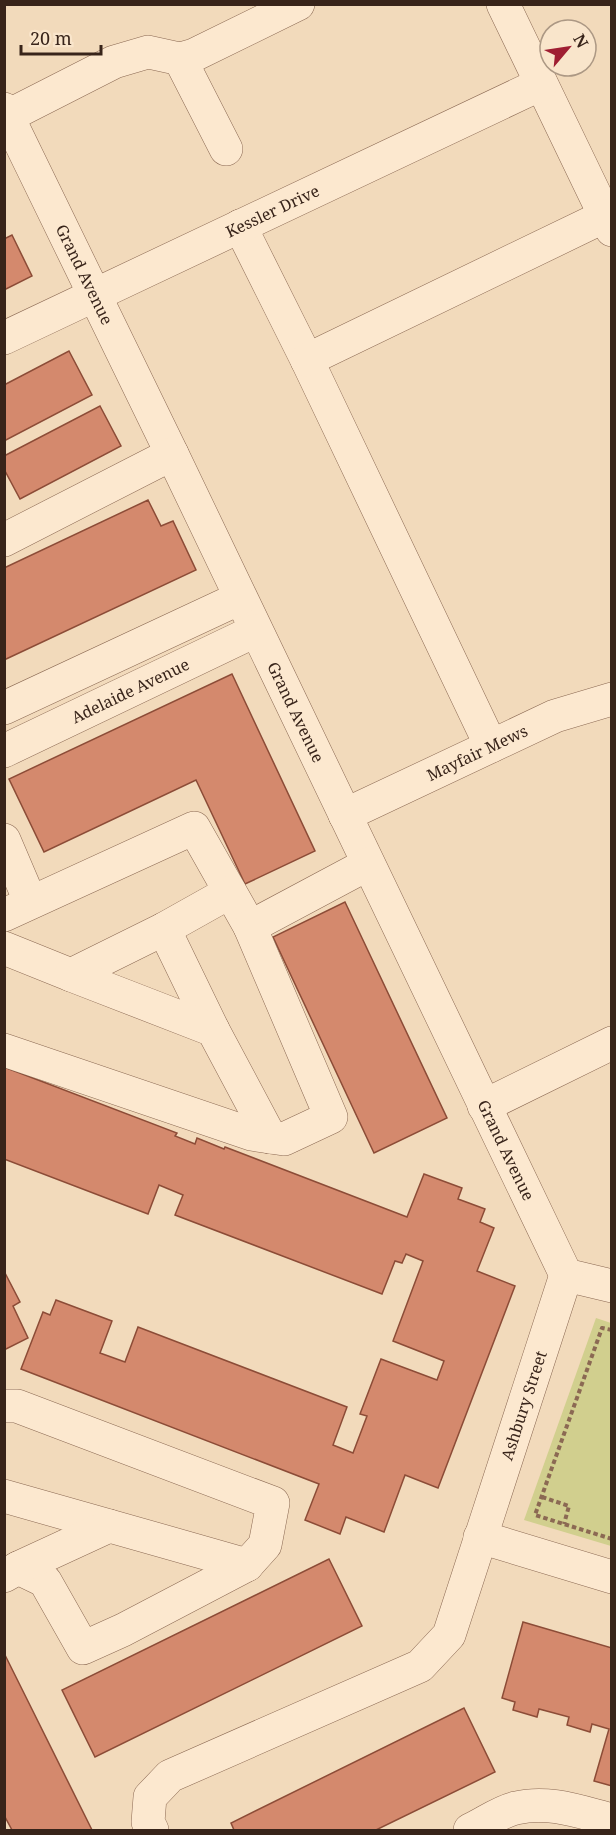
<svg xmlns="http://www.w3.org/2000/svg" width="616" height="1835" font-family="'Noto Serif',serif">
	<rect width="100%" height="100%" fill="#f2dabb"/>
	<polygon fill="#d1cf8e" points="596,1318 611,1323 611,1546 524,1520"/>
	<g fill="#d4896d" stroke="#8c4c37" stroke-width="1.5">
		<polygon points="12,235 32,276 4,290 4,239"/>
		<polygon points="69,351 92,395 4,441 4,385"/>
		<polygon points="100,406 121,446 20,499 4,469 4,456"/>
		<polygon points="148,500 161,526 173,521 196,570 4,660 4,568"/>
		<polygon points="232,674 315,851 245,884 196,780 44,852 9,779"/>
		<polygon points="345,902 447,1118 374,1153 273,937"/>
		<polygon points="4,1067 177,1133 175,1136 195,1144 197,1138 224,1149 225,1147 407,1217 424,1174 462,1188 458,1199 485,1209 480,1222 494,1228 477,1271 515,1286 438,1488 405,1475 384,1532 346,1517 340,1534 305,1520 319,1484 21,1369 43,1312 50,1315 56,1300 112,1321 100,1353 125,1362 138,1327 347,1407 333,1445 353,1453 367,1416 360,1414 381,1359 437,1380 444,1361 393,1341 423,1261 406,1254 402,1263 395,1261 382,1294 175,1215 183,1195 159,1185 148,1214 4,1159"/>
		<polygon points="4,1271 20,1302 13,1306 28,1338 4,1350"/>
		<polygon points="329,1559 362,1626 95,1757 62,1690"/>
		<polygon points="523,1622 612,1648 612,1786 594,1781 609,1729 592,1724 590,1732 567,1725 569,1717 539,1709 537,1717 513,1710 515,1702 502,1698"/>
		<polygon points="4,1653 92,1830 12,1830 4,1815"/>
		<polygon points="464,1708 495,1772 376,1830 234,1830 231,1823"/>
	</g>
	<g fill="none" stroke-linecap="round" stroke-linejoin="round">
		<g stroke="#8b6953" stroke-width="34">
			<g id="minor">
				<polyline points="503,4 612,230"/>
				<polyline points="180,59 226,149"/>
				<path id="s1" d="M4,109L172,454L566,1275L612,1286"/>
				<polyline points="8,116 114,62 148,52 180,59 194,55 298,4"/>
				<polyline points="240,226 307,360 491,746"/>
				<path id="s2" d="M4,338L541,84"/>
				<polyline points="307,360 605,216"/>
				<polyline points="4,540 172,454"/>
				<polyline points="4,708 240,598"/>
				<path id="s3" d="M4,751L255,631"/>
				<path id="s4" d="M345,815L555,716L612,699"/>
				<polyline points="4,840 30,901"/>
				<polyline points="4,915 194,828 250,927"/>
				<polyline points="164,929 213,1030"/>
				<polyline points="4,948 71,975 164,929 230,892"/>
				<polyline points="71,975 213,1030 270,1137"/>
				<polyline points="4,1050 251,1134 284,1139 331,1117 250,927 368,864"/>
				<polyline points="484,1106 612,1043"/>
				<polyline points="4,1406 17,1406 273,1503 265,1545 247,1565 123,1630 83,1648 45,1581 18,1568 4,1576"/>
				<polyline points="4,1496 247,1565"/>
				<polyline points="480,1537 612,1577"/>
				<polyline points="18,1568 109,1526"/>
				<path id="s5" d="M152,1830L148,1822L150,1797L170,1776L420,1666L449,1635L566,1275"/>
				<path d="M470,1830C485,1823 501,1811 516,1808C549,1800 580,1812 612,1820"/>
			</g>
		</g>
		<g stroke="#8b6953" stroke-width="4" stroke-dasharray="4.5 3" stroke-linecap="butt">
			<polyline points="612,1330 602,1328 535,1515 612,1539"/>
			<polyline points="542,1497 569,1506 564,1524"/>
		</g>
		<use href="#minor" stroke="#fce8cf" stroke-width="33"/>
	</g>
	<g text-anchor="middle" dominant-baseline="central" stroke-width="5" stroke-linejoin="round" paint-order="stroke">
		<g font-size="16" fill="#38241a" stroke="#f9e5cb">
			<text stroke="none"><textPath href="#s2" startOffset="297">Kessler Drive</textPath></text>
			<text stroke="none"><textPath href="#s1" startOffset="184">Grand Avenue</textPath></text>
			<text stroke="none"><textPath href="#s3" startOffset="140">Adelaide Avenue</textPath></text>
			<text stroke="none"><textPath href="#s1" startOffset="670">Grand Avenue</textPath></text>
			<text stroke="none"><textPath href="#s4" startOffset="146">Mayfair Mews</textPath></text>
			<text stroke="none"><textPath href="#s1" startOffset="1156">Grand Avenue</textPath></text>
			<text stroke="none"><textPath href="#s5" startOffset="620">Ashbury Street</textPath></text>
		</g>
	</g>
	<rect width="616" height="1835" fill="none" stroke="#38241a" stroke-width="12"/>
	<g transform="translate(568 48) rotate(61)"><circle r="28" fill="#f9e5cb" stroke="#ac9884" stroke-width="1.5"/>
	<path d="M0-4.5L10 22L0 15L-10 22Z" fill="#9f1e32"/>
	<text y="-9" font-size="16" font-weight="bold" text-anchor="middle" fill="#38241a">N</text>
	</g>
	<path d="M21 45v9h80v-9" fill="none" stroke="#38241a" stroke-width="3"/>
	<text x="30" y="45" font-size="18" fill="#38241a" stroke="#f9e5cb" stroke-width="4.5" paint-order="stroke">20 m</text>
</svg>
